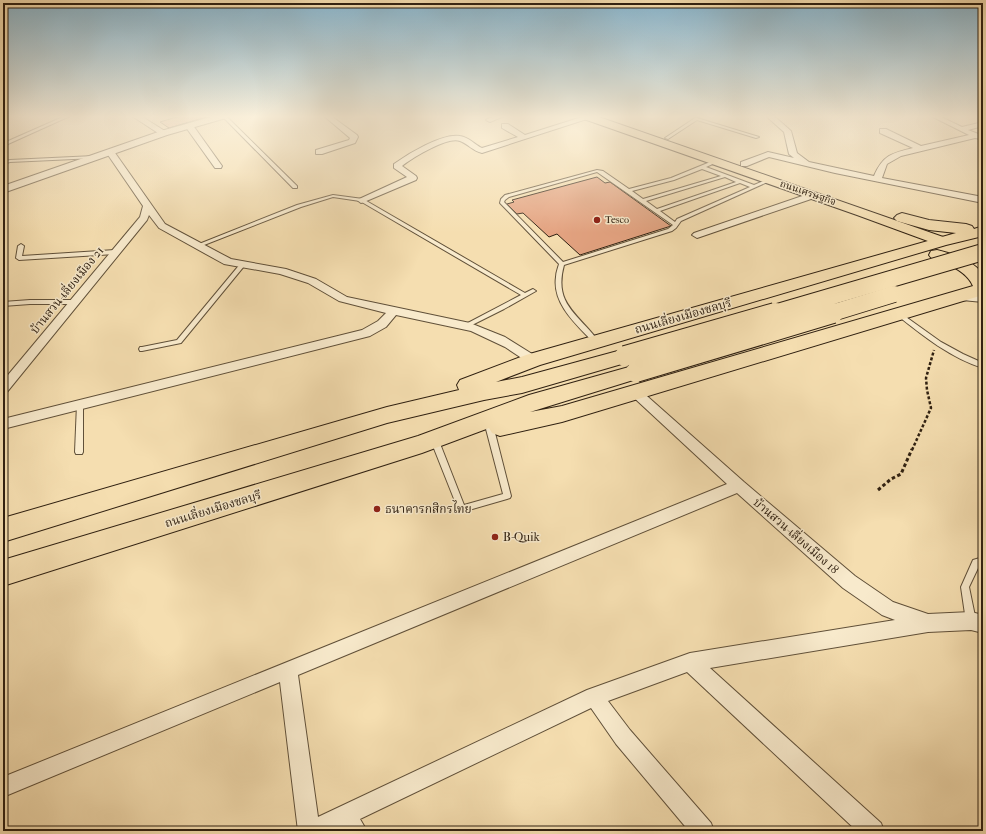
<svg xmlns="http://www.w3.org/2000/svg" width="986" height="834" font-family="'IM FELL French Canon','Noto Serif Thai',serif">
	<rect width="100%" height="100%" fill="#f5deb0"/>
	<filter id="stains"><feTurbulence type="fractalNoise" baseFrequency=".005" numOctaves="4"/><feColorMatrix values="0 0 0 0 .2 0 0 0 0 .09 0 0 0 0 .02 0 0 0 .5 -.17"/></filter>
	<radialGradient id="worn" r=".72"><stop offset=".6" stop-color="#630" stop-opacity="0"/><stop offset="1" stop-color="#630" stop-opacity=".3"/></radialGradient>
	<g fill="#e4a381" stroke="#2f2011">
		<polygon points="180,116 210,116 169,128 160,122"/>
		<polygon points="597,177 605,183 610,182 671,226 580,255 557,234 549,237 523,213 517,214 507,204 514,202 512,200"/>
	</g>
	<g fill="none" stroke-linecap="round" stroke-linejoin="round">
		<g stroke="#605039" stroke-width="2">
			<g id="service">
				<polygon points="65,116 70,116 8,144 5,148 5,152 3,153 3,145 6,142"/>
				<polygon points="222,116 226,116 297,186 297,188 293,188"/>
				<polygon points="695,118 697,118 759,137 756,138 697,120 668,139 665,138"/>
				<polygon points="94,156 96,157 95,158 10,162 3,164 3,162 10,160"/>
				<path d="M715,160H717V162L706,167L754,185L768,179L772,180L681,221L676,228L672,231L564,265C553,305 579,314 599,342L598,343H594C577,325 552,304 556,277C556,272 558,268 559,264L500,203L501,199L505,195L597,170L603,171L629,189L671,178ZM702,169L721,176L643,199L632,191L674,180ZM597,172L673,225L668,229L563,262L504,202L505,200L509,197ZM725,177L736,182L657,209L646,201ZM740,183L750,187L677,219L675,222L660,211Z"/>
				<polygon points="333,195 363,199 525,293 533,289 536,291 504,309 468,327 464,327 463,326 464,325 521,295 360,201 333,197 301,207 199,247 195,247 194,246 297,205"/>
				<polygon points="21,244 24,246 22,256 115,250 118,252 115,254 19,260 16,258 18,246"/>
				<polygon points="243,262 245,263 245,265 181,343 142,351 140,351 139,349 140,347 142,347 177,340 241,263"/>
				<polygon points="30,300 74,300 77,302 74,304 30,304 3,306 3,302"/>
				<path d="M899,312L941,342L963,354L983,363V368C951,358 923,336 897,315L896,314Z"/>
				<polygon points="80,401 83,404 83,452 82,454 76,454 75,452 77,404"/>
				<polygon points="490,426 493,427 494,429 511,496 510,498 507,499 462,512 459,511 458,509 431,441 432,439 438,439 439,441 464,505 503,494 486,429 487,427"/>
				<polygon points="983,557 983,565 979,566 969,587 976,621 974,624 971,626 968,624 966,621 961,587 973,560"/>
			</g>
		</g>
		<g stroke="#605039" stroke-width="2">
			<g id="minor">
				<polygon points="132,116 141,116 168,133 167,135 161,135"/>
				<polygon points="324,116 331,116 357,135 358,137 355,143 322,154 316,154 316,150 349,140 350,138"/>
				<polygon points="494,116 504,116 490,122 486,120"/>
				<path d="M585,116L593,117L482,153C473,151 468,144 460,141C448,136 412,158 402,166L416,176L417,178L416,180L364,202L361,203L357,200L407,177L394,168V164C408,154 442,133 460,136C469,137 475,145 482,148L518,137L502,128V124H508L525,135Z"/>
				<path d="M766,116H774L791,131L797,153L809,162L874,176C883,155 892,153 913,148L880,133V129H886L921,146L969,135L931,116H939L962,127L983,122V126L968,130L981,135V139L975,138L901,156L887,164L882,178L983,197V203L835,173L769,157L747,166H741V162L768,152L794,158L789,154L784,132Z"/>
				<polygon points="186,124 192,124 222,166 221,168 215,168 185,126"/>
				<polygon points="107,150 113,150 165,224 231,259 286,269 316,279 347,297 470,323 505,337 537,357 539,360 537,363 533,364 529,363 505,347 471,331 396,315 386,327 370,336 3,429 3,419 362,330 378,321 386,313 339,301 308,283 280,274 224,264 159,228 149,215 147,220 7,392 3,394 3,381 140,217 143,206 106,152"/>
				<polygon points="814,192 818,195 817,197 700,237 697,238 692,235 694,233"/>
				<polygon points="955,294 983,296 983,302 951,299 950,297"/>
				<path d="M635,387L639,389L744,482L855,576L893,602L928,614L971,612L983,615V633L971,630L928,632L710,668L881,823L884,831H857L687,672L608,701L630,730L711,823L714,831H689L616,744L591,708L360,819L367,831H343L341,828L334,831H298L280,682L3,797V777L727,484L631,395L629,392L631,389ZM737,493L843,588L882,615L895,620L690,653L587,690L318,817L298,675Z"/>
			</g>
		</g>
		<g stroke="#605039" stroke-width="2">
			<polygon id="tertiary" points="214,116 227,116 226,118 167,135 3,193 3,186 161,131"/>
		</g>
		<g stroke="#2f2011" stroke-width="2">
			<polygon id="primary" points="579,116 596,116 946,238 949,241 946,244 941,246 936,244 857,215 581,118"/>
		</g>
		<g stroke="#2f2011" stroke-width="2">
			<g id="trunk">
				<polygon points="902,213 929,220 966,224 972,226 974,229 983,226 983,236 946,245 540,365 496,382 522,377 625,349 632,351 635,356 632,361 522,393 484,400 387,423 3,542 3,518 387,407 459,390 457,385 460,380 526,355 956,233 929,230 897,221 894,218 897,215"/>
				<path d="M937,250C954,254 972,260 983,274V295L562,422L500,436L492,433L489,428L422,453L3,586V560L418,436L529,395L636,365L643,367L646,372L643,377L530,412L562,406L973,286C968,274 955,267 943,262C937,260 932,260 929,255L931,251Z"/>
			</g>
		</g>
		<polyline stroke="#2f2011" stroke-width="2.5" stroke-dasharray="3 2" stroke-linecap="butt" points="912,450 931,408 927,390 926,378 934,350"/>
		<polyline stroke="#2f2011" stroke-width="3" stroke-dasharray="3.5 2.5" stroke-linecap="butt" points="878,490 891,479 901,474 912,449"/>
		<use href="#service" fill="#f8eacc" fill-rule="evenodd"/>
		<use href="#minor" fill="#f8eacc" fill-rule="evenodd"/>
		<use href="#tertiary" fill="#f8eacc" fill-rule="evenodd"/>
		<use href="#primary" fill="#f5deb0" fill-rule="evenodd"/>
		<use href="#trunk" fill="#f5deb0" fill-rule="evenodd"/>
		<g stroke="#2f2011" stroke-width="18" stroke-linecap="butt">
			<g id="trunk-bridge-far1">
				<polyline points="771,314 983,252"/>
				<polyline points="829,314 894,294"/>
			</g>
		</g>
		<g stroke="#2f2011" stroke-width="22" stroke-linecap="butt">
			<g id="trunk-bridge">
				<polyline points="625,356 775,313"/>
				<polyline points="636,372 833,313"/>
			</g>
		</g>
		<use href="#trunk-bridge-far1" stroke="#f5deb0" stroke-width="16"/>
		<use href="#trunk-bridge" stroke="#f5deb0" stroke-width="20"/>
	</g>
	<linearGradient id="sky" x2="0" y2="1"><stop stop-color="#89b7d0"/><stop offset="0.5" stop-color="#faf0db"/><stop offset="1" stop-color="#faf0db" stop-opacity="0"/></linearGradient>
	<rect width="986" height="233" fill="url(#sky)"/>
	<g fill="#8f2418" stroke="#f8eacc" stroke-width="1.5">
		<circle cx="597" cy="220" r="4"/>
		<circle cx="377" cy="509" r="4"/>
		<circle cx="495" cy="537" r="4"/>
	</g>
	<g text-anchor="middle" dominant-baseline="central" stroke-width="3" stroke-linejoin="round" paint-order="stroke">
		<g font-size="10" fill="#2f2011" stroke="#f8eacc">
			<text transform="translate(808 193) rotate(19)">ถนนเศรษฐกิจ</text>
		</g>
		<g font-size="10" fill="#2f2011" stroke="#f8eacc" text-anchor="start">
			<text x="605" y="220">Tesco</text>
		</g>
		<g font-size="12" fill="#2f2011" stroke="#f8eacc">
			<text transform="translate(67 290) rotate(-51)">บ้านสวน-เลี่ยงเมือง 21</text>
			<text transform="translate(683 316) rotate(-16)">ถนนเลี่ยงเมืองชลบุรี</text>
			<text transform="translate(213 509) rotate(-17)">ถนนเลี่ยงเมืองชลบุรี</text>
			<text transform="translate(796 536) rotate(41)">บ้านสวน-เลี่ยงเมือง 18</text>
		</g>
		<g font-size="12" fill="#2f2011" stroke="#f8eacc" text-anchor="start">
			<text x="385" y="509">ธนาคารกสิกรไทย</text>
			<text x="503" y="537">B-Quik</text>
		</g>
	</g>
	<rect width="986" height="834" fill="none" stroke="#f5deb0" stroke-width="16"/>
	<rect x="4" y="4" width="978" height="826" fill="none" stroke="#2f2011" stroke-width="2"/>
	<rect x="8" y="8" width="970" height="818" fill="none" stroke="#2f2011"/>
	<rect width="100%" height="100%" filter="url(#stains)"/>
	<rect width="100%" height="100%" fill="url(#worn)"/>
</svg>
